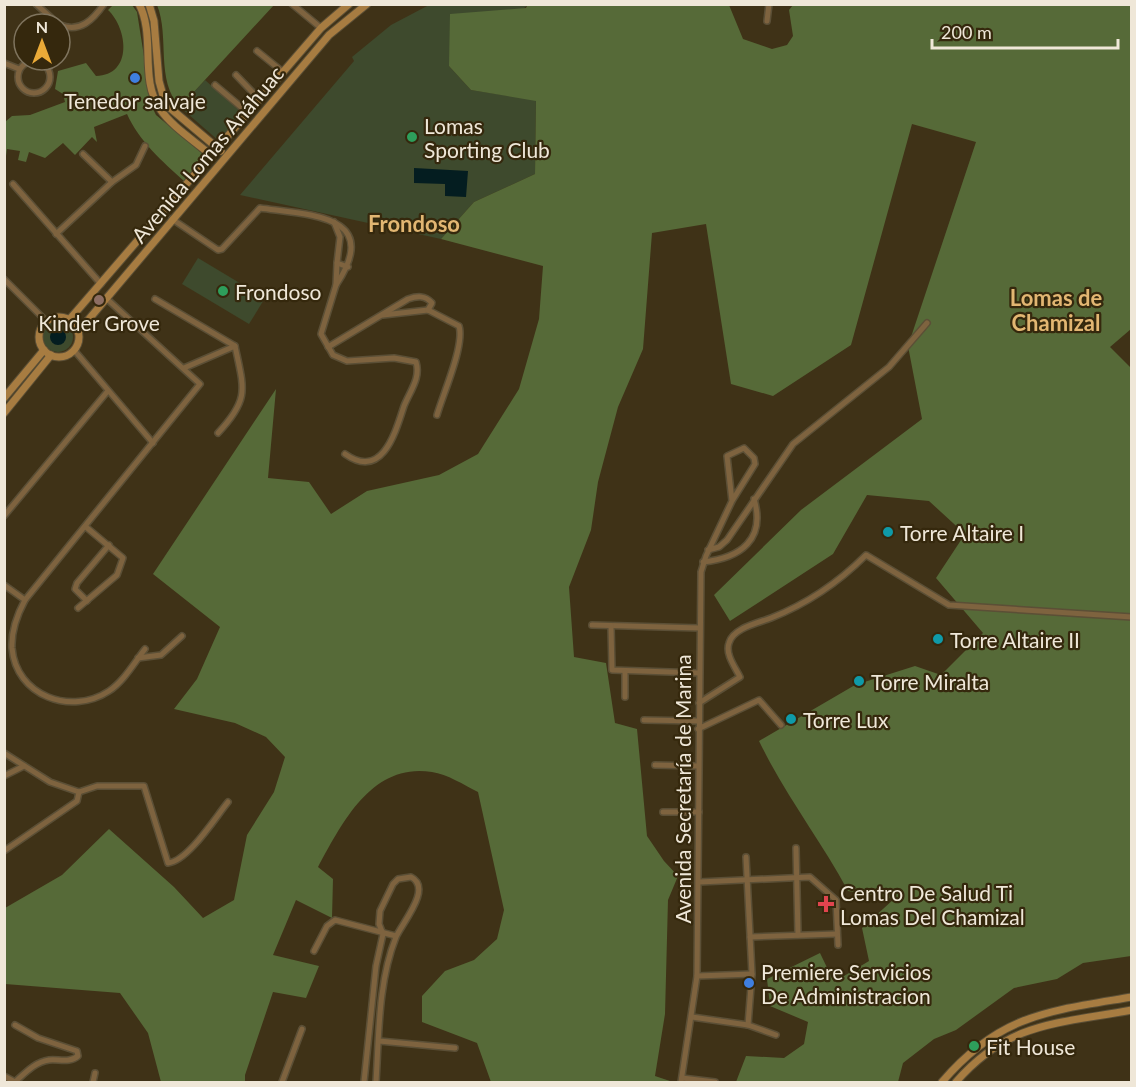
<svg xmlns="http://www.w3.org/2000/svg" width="1136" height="1087" font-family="Lato,sans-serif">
	<rect width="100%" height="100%" fill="#3f3217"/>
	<g fill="#3e4a2d">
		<polygon points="429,5 528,5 449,66 471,90 536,100 535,174 474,202 441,239 240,195 354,61 352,57 391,25"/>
		<polygon points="205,80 242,113 219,141 180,107"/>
		<polygon points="198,258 265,298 249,324 182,284"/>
		<circle cx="58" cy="337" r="15"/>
	</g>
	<g fill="#566a38">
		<path d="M528,4L729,5L743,39L772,49L787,45L793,36L789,10L793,5H1131V329L1110,347L1132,369L1131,956L1083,963L1057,979L1014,988L956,1030L934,1039L903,1063L898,1082H736L746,1056L784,1058L804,1044L808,1022L770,1006L767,979L820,953L834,982L869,961L862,928L894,899L848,891C820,839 785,795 759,741L855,685L915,666L941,675L983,633L936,578L965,534L929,501L867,495L833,554L730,621L714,595L801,510L922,419L908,346L976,142L912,124L851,345L773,396L731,384L706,224L652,233L643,349L618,407L598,482L591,530L569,587L574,657L606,663L615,723L637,729L647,836L664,861L678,876L668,900L665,1014L655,1076L673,1082H491L477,1043L422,1022V996L445,971L474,960L497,939L504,910L478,792C464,785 447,774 432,772C372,762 342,823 318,867L333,879L332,918L296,900L273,955L319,966L306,998L273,992L245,1075V1082H161L148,1033L120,993L5,984V908L62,875L109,829L174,887L203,918L234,900L247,835L274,792L285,757L266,737L235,723L174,709L197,679L220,627L153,574L276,389L268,478L309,482L331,514L367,491L439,475L478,454L519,389L539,319L543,266L441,239L474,202L535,174L536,101L471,90L449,66L450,14L526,8Z"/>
		<path d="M113,5H132L137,12L152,107L156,115L205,156L184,181C162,161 139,141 127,114L94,127L97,142L92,137L75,155L63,143L45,158L29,152L26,162L18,160L20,151L7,149L5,163V122L12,116L30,115L65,102L63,94L55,89L58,71L86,63L96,76C133,75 128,29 108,10Z"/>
		<path d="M157,5H274L180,107C155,80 170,37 157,5Z"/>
	</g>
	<g fill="#041d20">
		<polygon points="414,168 468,171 466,197 445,196 445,184 414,183"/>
		<circle cx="58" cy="337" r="8"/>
	</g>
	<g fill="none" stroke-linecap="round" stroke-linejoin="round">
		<g stroke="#5b4f36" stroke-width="8">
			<g id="street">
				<polyline points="36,4 58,24"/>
				<polyline points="292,4 321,28"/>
				<polyline points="767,21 769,4"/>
				<path d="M60,25C80,33 93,20 104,4"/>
				<polyline points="257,51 283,72"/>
				<circle cx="34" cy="77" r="16"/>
				<polyline points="4,63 19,69"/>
				<polyline points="236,75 259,99"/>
				<polyline points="215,85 247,112"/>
				<polyline points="83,154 112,182"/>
				<polyline points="13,184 101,284"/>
				<path d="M172,219L218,250L222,249L260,208C311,215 383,215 336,285"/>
				<polyline points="334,222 340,237 337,263 348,267"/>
				<polyline points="56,234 112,182 136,165 145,146"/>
				<path d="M337,263L336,285L321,334L333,355L347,361L394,358L416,362C421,378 410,391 404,406C395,434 382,480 345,454"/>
				<polyline points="4,279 46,321"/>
				<path d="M107,299L200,384L25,600C17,615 11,630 12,648C16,696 71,716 109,691C124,681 134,663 145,649"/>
				<path d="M155,299L235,346C244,389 250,399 218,433"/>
				<path d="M383,315L428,310L459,326C465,345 443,394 437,415"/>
				<path d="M328,347L408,299C417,296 425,295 432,303L428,310"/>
				<polyline points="74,350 153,443"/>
				<polyline points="184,368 235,346"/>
				<polyline points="4,516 107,392"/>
				<polyline points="708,550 719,547 727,540 793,444 889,367 927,323"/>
				<path d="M703,562C741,558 766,539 754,499"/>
				<polyline points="4,585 25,600"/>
				<polyline points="87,601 75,589 77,583 109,545"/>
				<polyline points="78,608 117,575 123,558 86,527"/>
				<polyline points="592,625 700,628"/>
				<polyline points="611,626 612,670 699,673"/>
				<polyline points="138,658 161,655 182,636"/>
				<polyline points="625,672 625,697"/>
				<path d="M699,703L740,677C735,667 725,654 729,643C733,628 758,623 771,618C809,603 838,583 866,555L949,605L1132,617"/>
				<polyline points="644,720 698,721"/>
				<polyline points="698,729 759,700 781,725"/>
				<polyline points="4,753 50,782 79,792"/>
				<polyline points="655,765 698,766"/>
				<polyline points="4,776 24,766"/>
				<path d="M79,792L97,786H144L168,863C188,861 215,818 228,802"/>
				<polyline points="663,812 699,812"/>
				<polyline points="796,848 798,935"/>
				<polyline points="4,851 77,801 79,792"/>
				<polyline points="746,857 752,974 748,1025"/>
				<polyline points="699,882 810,877 836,900 838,945"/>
				<polyline points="750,937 837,934"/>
				<polyline points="314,951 327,926 335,920 396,936"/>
				<polyline points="697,976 752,974"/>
				<polyline points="692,1017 748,1025 776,1035"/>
				<polyline points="379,1041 455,1048"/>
				<polyline points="4,1076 15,1082"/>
				<polyline points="682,1078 715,1082"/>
				<path d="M15,1082C25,1073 35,1062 49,1060C59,1059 70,1063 78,1056L77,1051L38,1038L15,1025"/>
				<polyline points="93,1082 95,1073"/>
				<polyline points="282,1082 302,1029"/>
				<path d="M364,1082L376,966L383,934L379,924L380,911L393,884L398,879L411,877C433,888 402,923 396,937C378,982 379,1035 376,1082"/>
				<polyline points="681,1082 697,976 701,572 706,556 732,501 755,464 754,458 744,448 727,456 732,501"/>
			</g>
		</g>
		<g stroke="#5b4f36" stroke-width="9">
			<g id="secondary">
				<path d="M139,4C156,36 139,79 160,109C172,127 195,141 212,156"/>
				<polyline points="149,4 154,21 159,81 164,99 170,108 221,151"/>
				<circle cx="59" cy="337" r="20"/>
				<polyline points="69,320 321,28 349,4"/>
				<polyline points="78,332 329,35 367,4"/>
				<polyline points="4,398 44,350"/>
				<polyline points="4,413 51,355"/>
				<path d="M942,1082C1000,1014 1049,1011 1132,997"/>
				<path d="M956,1082C1009,1021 1058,1024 1132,1010"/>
			</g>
		</g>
		<use href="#street" stroke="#7e633f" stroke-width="5"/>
		<use href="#secondary" stroke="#a77c41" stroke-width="7"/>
	</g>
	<g fill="#3f7fe0" stroke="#35280d" stroke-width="2">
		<circle cx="135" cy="78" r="6"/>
		<circle cx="749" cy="983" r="6"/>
	</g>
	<g fill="#2e9e5b" stroke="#35280d" stroke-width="2">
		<circle cx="412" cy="137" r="6"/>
		<circle cx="223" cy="291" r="6"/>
		<circle cx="974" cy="1046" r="6"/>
	</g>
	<circle fill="#8d6e63" stroke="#35280d" stroke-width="2" cx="99" cy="300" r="6"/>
	<g fill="#0f9aa8" stroke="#35280d" stroke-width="2">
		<circle cx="888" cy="532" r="6"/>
		<circle cx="938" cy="639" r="6"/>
		<circle cx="859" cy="681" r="6"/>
		<circle cx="791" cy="719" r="6"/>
	</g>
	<path fill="#e0444e" stroke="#35280d" stroke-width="2" d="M823 895h6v6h6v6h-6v6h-6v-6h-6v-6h6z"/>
	<g text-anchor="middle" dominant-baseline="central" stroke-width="4.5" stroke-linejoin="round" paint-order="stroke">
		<g font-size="21" fill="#efe7d8" stroke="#35280d" text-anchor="start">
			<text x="135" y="100" text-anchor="middle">Tenedor salvaje</text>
			<text x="424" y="125">Lomas<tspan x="424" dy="24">Sporting Club</tspan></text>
			<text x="235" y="291">Frondoso</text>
			<text x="99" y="322" text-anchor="middle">Kinder Grove</text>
			<text x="900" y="532">Torre Altaire I</text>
			<text x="950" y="639">Torre Altaire II</text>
			<text x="871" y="681">Torre Miralta</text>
			<text x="803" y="719">Torre Lux</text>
			<text x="840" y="892">Centro De Salud Ti<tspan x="840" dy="24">Lomas Del Chamizal</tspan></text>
			<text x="761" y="971">Premiere Servicios<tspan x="761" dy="24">De Administracion</tspan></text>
			<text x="986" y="1046">Fit House</text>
		</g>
		<g font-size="21" fill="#efe7d8" stroke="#35280d">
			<text transform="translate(207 154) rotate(-50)">Avenida Lomas Anáhuac</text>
			<text transform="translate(682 789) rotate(-90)">Avenida Secretaría de Marina</text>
		</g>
		<g font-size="22" font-weight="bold" fill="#e2b672" stroke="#35280d">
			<text x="414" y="223">Frondoso</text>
			<text x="1056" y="297">Lomas de<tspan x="1056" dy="25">Chamizal</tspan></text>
		</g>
	</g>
	<rect width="1136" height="1087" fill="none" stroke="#efe7d8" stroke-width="12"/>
	<g transform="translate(42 42)"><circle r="28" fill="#35280d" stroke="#7f745e" stroke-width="1.5"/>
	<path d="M0-4.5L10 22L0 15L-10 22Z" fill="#eaaa38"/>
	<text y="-9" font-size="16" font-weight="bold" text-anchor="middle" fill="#efe7d8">N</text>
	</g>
	<path d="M932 39v9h186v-9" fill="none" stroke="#efe7d8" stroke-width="3"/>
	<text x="941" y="39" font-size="18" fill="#efe7d8" stroke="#35280d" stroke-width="4.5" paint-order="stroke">200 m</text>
</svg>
